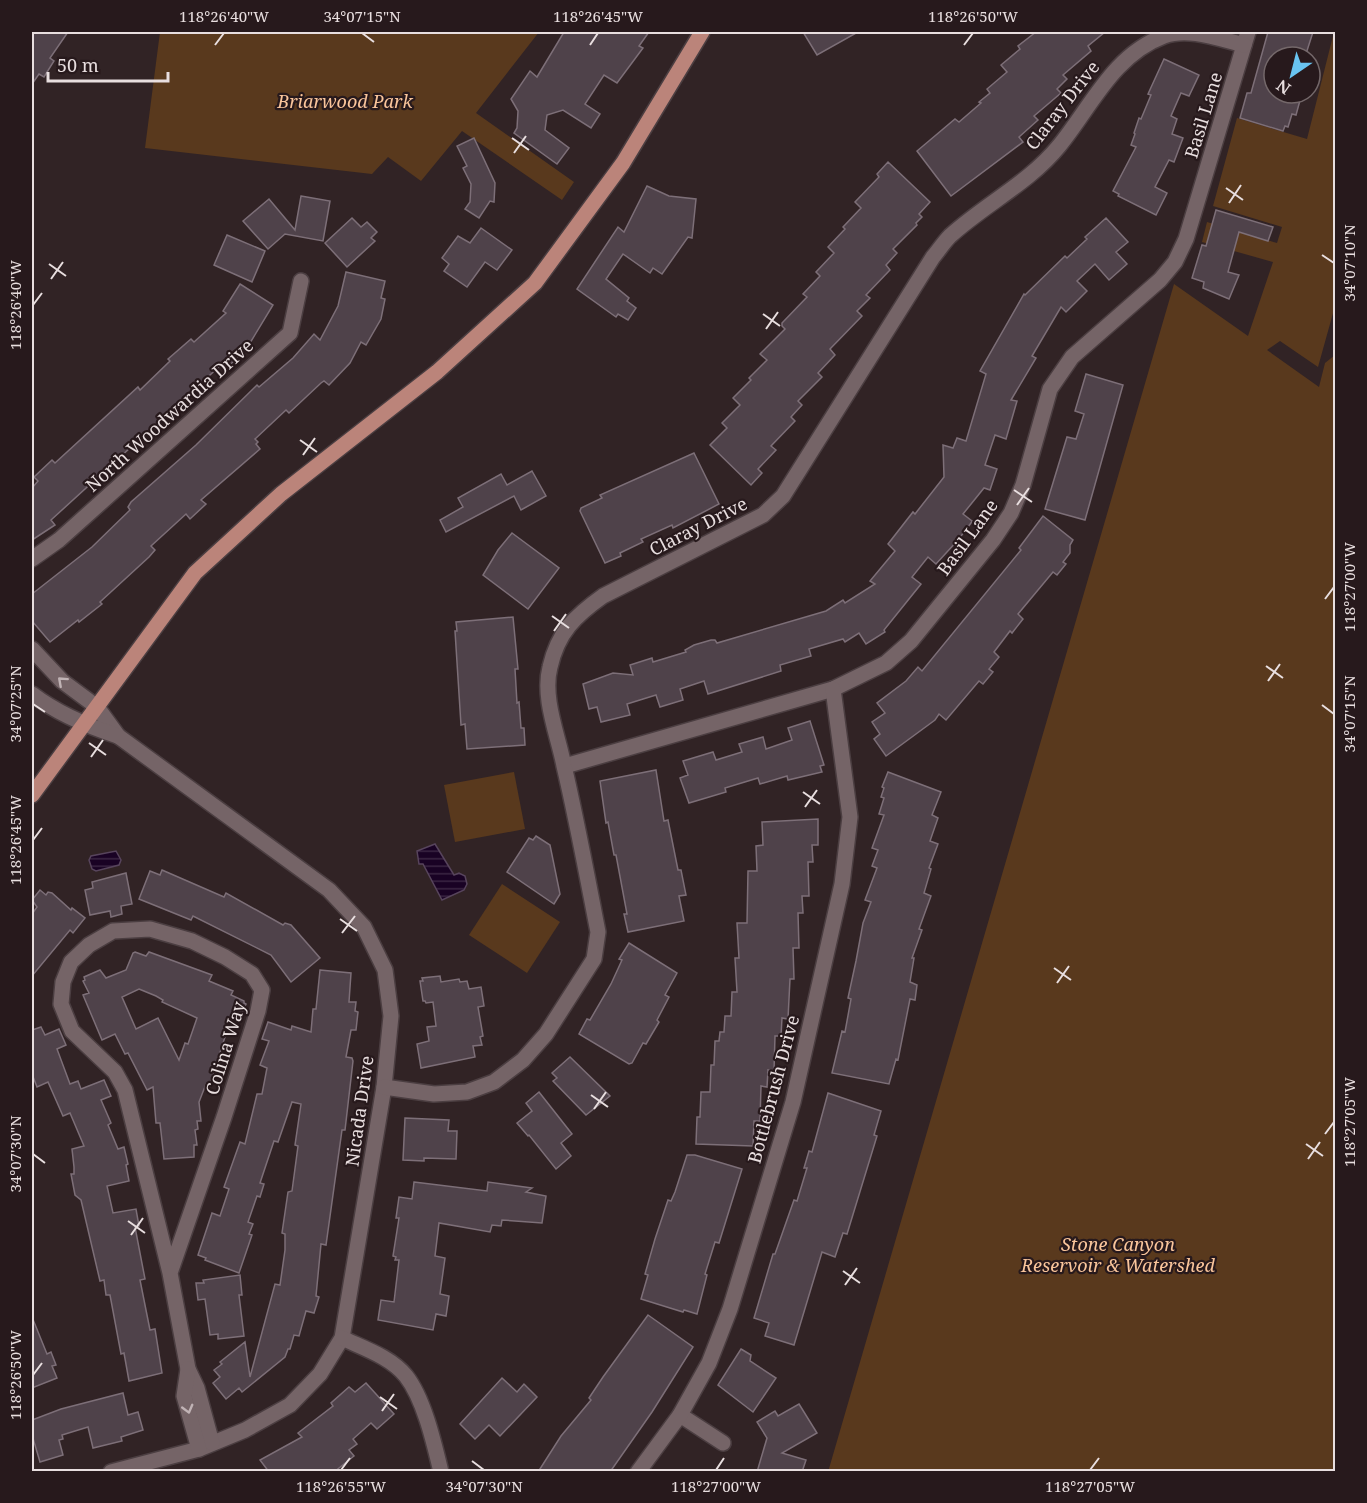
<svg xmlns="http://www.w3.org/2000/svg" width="1367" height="1503" font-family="'Noto Serif',serif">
	<defs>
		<pattern id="water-rules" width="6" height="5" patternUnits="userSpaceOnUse" patternTransform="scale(1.5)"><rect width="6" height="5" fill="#190224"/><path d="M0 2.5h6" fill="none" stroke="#3a2643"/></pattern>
	</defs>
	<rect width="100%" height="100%" fill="#312325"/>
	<g fill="#59391d">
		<polygon points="160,32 539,32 476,113 574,182 562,200 462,131 421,181 388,157 372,174 145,148"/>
		<polygon points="1334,32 1335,32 1335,306 1318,367 1280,341 1267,350 1319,387 1325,363 1335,355 1335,1471 828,1472 1174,284 1248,336 1273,262 1202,242 1207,222 1277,243 1282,227 1213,206 1237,118 1307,139"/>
		<polygon points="514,772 525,829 455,842 444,785"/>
		<polygon points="502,884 560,922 527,973 469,935"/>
	</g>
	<g fill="url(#water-rules)" stroke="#57445c" stroke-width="1.5">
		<polygon points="435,844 454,875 459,873 465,876 467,884 464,890 442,900 423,864 419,864 417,851"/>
		<polygon points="116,851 121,860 119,865 96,871 92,869 89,860 91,856"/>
	</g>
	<g fill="#4f424a" stroke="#7d6f78" stroke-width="1.5" fill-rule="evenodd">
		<polygon points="32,32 68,32 50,58 54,61 44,77 39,74 32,84"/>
		<polygon points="564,32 649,32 639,46 643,48 617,83 604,75 585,104 600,114 591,128 563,110 547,115 545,130 569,148 557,164 514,133 517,128 518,111 511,99 530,71 537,77"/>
		<polygon points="803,32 858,32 817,55"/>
		<polygon points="1036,32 1105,32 1088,46 1091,51 1063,75 1067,79 1057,89 1061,93 1034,116 1038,120 1019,137 1023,142 951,196 917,151 955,119 959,122 981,103 979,102 990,93 987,89 1007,72 1001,65 1020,49 1018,46"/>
		<polygon points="1268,32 1313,32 1305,57 1274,57 1274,93 1302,93 1296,115 1292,114 1288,127 1285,126 1283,131 1240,118 1247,93 1251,93"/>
		<polygon points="1164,59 1199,75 1189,96 1181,93 1171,116 1177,119 1172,134 1183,138 1174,162 1169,160 1155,187 1167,193 1156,215 1118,196 1119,194 1113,191 1136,147 1131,145 1135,134 1134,133 1139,118 1141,119 1151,95 1148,94"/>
		<polygon points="474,138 495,183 494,202 490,201 479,218 465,209 470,202 471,184 463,168 467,166 457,146"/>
		<polygon points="888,162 930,202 919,214 922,217 916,223 917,225 893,249 897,253 886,265 890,270 866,295 870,298 857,311 862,316 830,349 835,355 818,373 822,377 798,401 802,405 791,417 795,421 771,446 776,450 758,469 762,473 751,485 710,445 727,428 722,423 740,405 733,398 751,380 749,378 767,360 760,354 785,329 782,326 782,323 807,297 803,294 820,276 816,272 834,253 828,247 845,229 843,227 861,208 855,202 879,177 877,174"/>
		<polygon points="647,186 669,196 696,199 692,238 688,237 662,274 653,268 650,273 623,254 606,279 629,298 627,301 636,308 628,320 618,314 616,317 577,289 618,227 624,232"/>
		<polygon points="301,196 330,201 323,241 285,234 268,249 243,221 269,199 295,230"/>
		<polygon points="1216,210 1273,227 1268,241 1239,232 1228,272 1239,275 1229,299 1203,288 1204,282 1192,278 1202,245 1206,246"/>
		<polygon points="352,218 361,227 367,222 377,232 371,238 375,241 347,267 325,243"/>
		<polygon points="1106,218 1128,242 1116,252 1127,264 1109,280 1095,264 1077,281 1087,291 1066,312 1061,307 1032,356 1036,358 1011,400 1017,401 1006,439 995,435 985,465 997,469 990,490 984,488 963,514 972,521 971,523 958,540 936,564 928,557 912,577 921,584 884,630 885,632 866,644 859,633 845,642 843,639 809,649 811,656 780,665 781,671 708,694 704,681 680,689 683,700 660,707 656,695 627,704 630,715 601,722 597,707 589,709 583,684 613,673 633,675 630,665 652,658 653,662 686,652 685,650 694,645 711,640 715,640 717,643 826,611 843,600 845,603 875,584 870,581 895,551 888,544 913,512 915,514 944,477 943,445 953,448 957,438 966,441 986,374 980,371 1024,294 1025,295 1065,256 1067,258 1087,239 1085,237"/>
		<polygon points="481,228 512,250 497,270 485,262 467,287 444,271 449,264 442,258 458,236 470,243"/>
		<polygon points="227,235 265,251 252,282 214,265"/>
		<polygon points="346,272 385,281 381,298 385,299 381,319 366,345 361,342 350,363 329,385 324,381 321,383 289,413 286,410 255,439 258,442 256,444 260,449 201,500 206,504 190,519 186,514 151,546 155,550 149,557 100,602 102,604 79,622 78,620 50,642 32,621 32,594 92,547 130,510 128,507 131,502 196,445 257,385 259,387 293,358 314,334 320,340 338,306"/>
		<polygon points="240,284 273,305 247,348 239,355 240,356 225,369 221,365 51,520 55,525 32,540 32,488 38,481 34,477 52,460 55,463 138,387 140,390 170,361 168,359 191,339 194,342 226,313 223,311"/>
		<polygon points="1086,374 1123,385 1085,520 1045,509 1067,437 1076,439 1084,414 1075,411"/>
		<polygon points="694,453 719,504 673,528 672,525 641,539 643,542 620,553 621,556 605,563 580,511 581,508 602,498 600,495"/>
		<polygon points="532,471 546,496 521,510 514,496 446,532 440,520 463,507 458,498 501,474 507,485"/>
		<polygon points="1043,516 1073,540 1070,545 1070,553 1063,562 1066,564 1057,575 1053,572 1018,614 1023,619 1012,633 1010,631 994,652 999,657 989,669 993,672 983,684 979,681 946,720 939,714 935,720 886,756 874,739 880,734 872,722 885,713 877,703 906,681 918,667 922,671 1021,550 1019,548"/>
		<polygon points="512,533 559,568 528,609 483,575 498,550"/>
		<polygon points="513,617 518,669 515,669 517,703 519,702 521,728 524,728 525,745 467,749 465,724 461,725 455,631 457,631 456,622"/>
		<polygon points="810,721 824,765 820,766 822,772 788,780 787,776 760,784 758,778 725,788 726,792 689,803 680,778 688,775 683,761 713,752 716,760 742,752 739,744 763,737 766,749 792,740 788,728"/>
		<polygon points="656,770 664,821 668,820 678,870 681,870 686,895 679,896 684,921 628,932 624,914 627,914 616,855 614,855 608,822 606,823 600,781"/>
		<polygon points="888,772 941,792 932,815 938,818 930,841 938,844 929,868 931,869 924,893 931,896 919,929 922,930 912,958 914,958 910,982 917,985 915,1000 910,999 898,1060 896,1059 889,1084 832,1073 842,1031 845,1032 851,999 848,998 856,961 863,923 871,902 865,900 877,868 872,866 878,850 872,848 884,815 879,814 884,798 881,797 884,788 882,787"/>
		<polygon points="818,819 818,845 812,845 813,862 808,862 809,896 802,896 803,913 798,913 799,948 793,948 794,979 790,979 788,1019 782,1018 781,1036 775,1036 774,1071 768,1070 767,1087 761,1086 760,1121 754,1121 753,1146 696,1144 697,1117 700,1117 701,1092 710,1092 711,1065 714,1065 715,1041 719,1041 720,1032 724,1032 725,1016 731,1016 732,992 737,992 735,958 739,958 737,923 747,923 748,871 757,871 756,846 763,845 762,822"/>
		<polygon points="536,836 550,845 560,894 554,904 507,872 529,838 533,840"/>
		<polygon points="162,870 224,897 226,893 283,925 285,923 291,925 320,958 291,982 271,955 193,916 191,920 139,899 150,871 160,875"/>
		<polygon points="126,873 132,904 121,906 122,914 111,917 110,911 90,915 85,890 93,888 92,882"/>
		<polygon points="40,890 46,895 48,892 52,893 71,910 72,908 85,918 73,933 70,930 32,976 32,914 37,907 32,900"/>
		<polygon points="629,943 677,973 665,995 669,997 657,1020 659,1022 646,1044 643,1043 632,1063 629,1064 579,1034 587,1019 590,1020 611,984 622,960 619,959"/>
		<path d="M135,952L146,956L149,952L212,975L209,981L233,991L231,995L244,1001V1003L246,1004L238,1021L231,1018L210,1084H206L199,1102L201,1121H197L198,1129L195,1130L197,1145H194V1157L164,1159L160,1123H156L153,1087L147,1090L128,1053L125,1054L115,1034L102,1040L83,995L89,993L83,981L85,980L84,977L100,970L106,978L126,970L133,953ZM139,989L156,996L163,1000L162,1002L197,1018L188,1044L185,1043L179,1060L158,1018L136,1029L122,997Z"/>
		<polygon points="320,970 351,973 349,1002 356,1002 355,1011 358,1012 356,1030 351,1030 346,1057 352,1058 353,1061 345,1130 342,1130 326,1245 321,1244 316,1296 319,1297 314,1313 306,1311 299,1336 294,1335 290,1349 288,1349 285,1357 242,1392 239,1388 226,1399 213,1383 220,1377 214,1370 222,1364 220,1362 245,1342 250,1377 275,1284 280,1285 285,1250 285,1234 282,1233 288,1192 292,1191 298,1146 295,1145 301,1104 292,1102 278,1142 274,1141 260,1183 264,1184 260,1197 257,1196 248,1222 253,1224 249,1234 252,1235 239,1273 205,1260 206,1258 198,1255 212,1213 220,1216 229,1189 224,1187 240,1142 245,1144 257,1094 262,1094 267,1068 260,1065 269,1041 262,1039 268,1022 291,1030 292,1026 311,1032 313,1009 316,1009"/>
		<polygon points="440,976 441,982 459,979 460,982 467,981 469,989 481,987 484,1006 478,1007 483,1036 480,1037 482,1045 473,1046 475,1057 421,1068 417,1044 429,1041 427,1027 436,1026 433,1002 426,1003 425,1001 423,1001 420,981 423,981 422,978"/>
		<polygon points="41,1027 45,1035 59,1029 66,1045 57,1049 70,1084 78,1081 81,1089 104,1080 111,1096 101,1100 111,1123 108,1125 118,1149 124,1147 128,1164 126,1165 129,1181 107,1186 113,1213 136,1209 139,1226 135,1227 145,1279 140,1280 150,1330 155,1329 162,1373 129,1381 124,1353 121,1354 110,1295 106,1295 104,1280 100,1281 81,1200 75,1195 71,1174 74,1174 74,1167 72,1149 84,1146 70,1113 63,1116 48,1082 37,1087 32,1074 32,1030"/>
		<polygon points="570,1057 610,1096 586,1115 553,1081 557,1078 552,1073"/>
		<polygon points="539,1092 572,1134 561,1143 571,1156 556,1169 529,1135 528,1136 517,1123 532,1111 526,1103"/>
		<polygon points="828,1093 881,1111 874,1135 877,1136 847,1234 843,1233 835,1257 822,1252 794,1345 765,1336 769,1323 754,1318 773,1254 775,1254 794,1200 797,1201 807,1168 804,1168 809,1151 812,1152"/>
		<polygon points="405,1118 449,1120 448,1131 457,1131 456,1159 424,1158 424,1161 403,1160"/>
		<polygon points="687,1155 695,1155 742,1169 719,1243 715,1242 705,1274 707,1275 697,1314 684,1310 683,1312 641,1299 648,1275 645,1274 655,1239 668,1200 671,1201 675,1192"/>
		<polygon points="414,1182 487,1191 488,1182 532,1188 526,1192 546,1196 542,1223 502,1220 501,1226 492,1225 490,1232 439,1223 435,1256 445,1258 440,1294 449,1296 446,1316 436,1314 433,1330 378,1320 381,1300 394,1302 399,1260 395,1260 396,1257 393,1256 399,1218 396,1218 399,1197 412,1199"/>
		<polygon points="240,1275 242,1295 239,1295 244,1336 218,1339 218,1334 210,1335 205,1299 198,1300 196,1283 204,1283 203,1280"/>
		<polygon points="648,1315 693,1347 652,1412 610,1472 538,1472 561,1436 591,1400 589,1398 603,1377"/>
		<polygon points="32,1317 47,1354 51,1352 56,1365 52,1366 57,1378 32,1388"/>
		<polygon points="741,1349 751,1355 750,1361 776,1378 753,1412 718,1385"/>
		<polygon points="502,1378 517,1392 524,1384 537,1397 500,1436 489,1425 475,1439 460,1424"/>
		<polygon points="366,1383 394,1414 377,1429 371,1423 353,1439 357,1444 349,1450 354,1456 334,1472 269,1472 260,1460 302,1437 298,1433 333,1406 331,1403 349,1387 355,1392"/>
		<polygon points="123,1393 128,1415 138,1412 143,1430 121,1437 122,1441 93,1448 88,1427 62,1435 63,1439 59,1440 63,1455 40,1462 32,1435 32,1420 61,1409"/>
		<polygon points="799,1404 817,1433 782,1453 806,1460 802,1472 757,1472 767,1438 757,1422 775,1411 778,1416"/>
	</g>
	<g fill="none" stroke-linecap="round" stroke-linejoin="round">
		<g stroke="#4b3e41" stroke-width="18">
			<g id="minor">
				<polyline points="32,559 59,540 290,333 301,281"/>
				<polyline points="32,649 62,681 97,707 118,736"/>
				<path d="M32,694C58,714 87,726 118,736L329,890L364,927L385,970L391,1016L384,1087L342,1338L320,1374L290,1405L245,1430L199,1449L111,1472"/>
				<polyline points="565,766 833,689 886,663 911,641 993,540 1011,513 1023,485 1050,389 1072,357 1160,280 1175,262 1186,239 1248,32"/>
				<path d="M384,1087L434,1094L467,1092L494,1082L523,1060L546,1034L594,959L598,932C587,876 577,821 564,766C558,735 542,698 550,667C558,632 575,616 603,596L763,515L783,496L933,257C939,250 944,242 950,236C985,204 1029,183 1059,146C1091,107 1113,55 1164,36C1189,27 1219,39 1244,45"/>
				<polyline points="170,1273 224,1117 258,1011 262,990 252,974 225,957 192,941 150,929 113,931 89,945 71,962 63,982 61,1004 72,1031 115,1072 125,1090 170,1273 188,1369 197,1388 212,1443"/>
				<path d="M342,1338C363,1348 391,1357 406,1376C424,1399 434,1443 441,1472"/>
				<polyline points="188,1369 184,1396 199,1449"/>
				<polyline points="680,1415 723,1443"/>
				<polyline points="638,1472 680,1415 709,1363 730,1309 793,1102 842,884 850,817 833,689"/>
			</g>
		</g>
		<g stroke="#4b3e41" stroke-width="18">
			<polyline id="major" points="32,795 195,573 281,494 437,372 535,283 623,163 702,32"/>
		</g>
		<use href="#minor" stroke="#756467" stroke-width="15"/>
		<use href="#major" stroke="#bb847a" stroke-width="15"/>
	</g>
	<defs><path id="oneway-chevron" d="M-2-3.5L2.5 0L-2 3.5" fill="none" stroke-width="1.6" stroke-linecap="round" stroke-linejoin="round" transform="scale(1.5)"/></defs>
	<g stroke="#c0b3b5">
		<use href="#oneway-chevron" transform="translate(62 681) rotate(-138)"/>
		<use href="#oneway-chevron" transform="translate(188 1409) rotate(75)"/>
	</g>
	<path fill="none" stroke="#e8dedf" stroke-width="2" d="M362,33L374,42M215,45L224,33M590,45L598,33M964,45L973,33M512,138L529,150M514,153L526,136M1226,188L1243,200M1229,203L1241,185M1322,255L1334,263M49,264L66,276M51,279L63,262M33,305L42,293M763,314L780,326M766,329L778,312M300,440L317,452M303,455L315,438M1014,490L1032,502M1017,505L1029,488M1325,599L1334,587M552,616L569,628M554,631L566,614M1266,666L1283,678M1268,681L1280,664M33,704L45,712M1322,705L1334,714M89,743L106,755M91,757L103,740M803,792L820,804M805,807L817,790M33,840L42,828M340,919L357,931M342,933L355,916M1054,968L1071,980M1057,983L1069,966M591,1095L608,1107M594,1109L606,1092M1325,1134L1334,1122M1306,1144L1323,1156M33,1154L45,1163M1308,1159L1320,1142M128,1221L145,1233M131,1235L143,1218M843,1271L860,1283M845,1285L857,1268M33,1375L42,1363M380,1397L397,1409M382,1411L394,1394M472,1461L484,1470M341,1470L350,1458M716,1470L724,1458M1090,1470L1099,1458"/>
	<g text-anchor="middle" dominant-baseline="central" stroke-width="4.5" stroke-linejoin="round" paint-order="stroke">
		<g font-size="18" font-style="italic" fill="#fac59b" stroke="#27191c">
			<text x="345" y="101">Briarwood Park</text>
			<text x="1118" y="1244">Stone Canyon<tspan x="1118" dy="21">Reservoir &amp; Watershed</tspan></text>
		</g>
		<g font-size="18" fill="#e8dedf" stroke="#27191c">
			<text transform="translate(1062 105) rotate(-52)">Claray Drive</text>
			<text transform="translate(1203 115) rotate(-73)">Basil Lane</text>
			<text transform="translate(169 415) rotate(-42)">North Woodwardia Drive</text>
			<text transform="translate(698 526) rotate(-27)">Claray Drive</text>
			<text transform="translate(967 537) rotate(-54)">Basil Lane</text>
			<text transform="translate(225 1048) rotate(-73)">Colina Way</text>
			<text transform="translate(773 1089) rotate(-75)">Bottlebrush Drive</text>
			<text transform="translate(359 1111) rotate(-82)">Nicada Drive</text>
		</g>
	</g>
	<rect width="1367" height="1503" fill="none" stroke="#27191c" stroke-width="66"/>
	<g transform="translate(1292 75) rotate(215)"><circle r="28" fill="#27191c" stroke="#74686a" stroke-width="1.5"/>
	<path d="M0-4.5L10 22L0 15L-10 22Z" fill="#69c4f1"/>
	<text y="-9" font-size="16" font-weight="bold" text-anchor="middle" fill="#e8dedf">N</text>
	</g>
	<path d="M48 72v9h120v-9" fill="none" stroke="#e8dedf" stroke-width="3"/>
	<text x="57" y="72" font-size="18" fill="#e8dedf" stroke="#27191c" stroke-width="4.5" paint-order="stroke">50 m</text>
	<rect x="33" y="33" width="1301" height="1437" fill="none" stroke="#e8dedf" stroke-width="2"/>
	<g font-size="15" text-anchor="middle" fill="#e8dedf">
		<text x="224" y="22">118°26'40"W</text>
		<text x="362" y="22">34°07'15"N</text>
		<text x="598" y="22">118°26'45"W</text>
		<text x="973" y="22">118°26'50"W</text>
		<text transform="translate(1350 263) rotate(-90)" y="5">34°07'10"N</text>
		<text transform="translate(16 305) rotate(-90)" y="5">118°26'40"W</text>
		<text transform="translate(1350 587) rotate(-90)" y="5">118°27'00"W</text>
		<text transform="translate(16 704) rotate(-90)" y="5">34°07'25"N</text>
		<text transform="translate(1350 714) rotate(-90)" y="5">34°07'15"N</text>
		<text transform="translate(16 840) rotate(-90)" y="5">118°26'45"W</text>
		<text transform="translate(1350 1122) rotate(-90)" y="5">118°27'05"W</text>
		<text transform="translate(16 1154) rotate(-90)" y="5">34°07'30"N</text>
		<text transform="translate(16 1375) rotate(-90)" y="5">118°26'50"W</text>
		<text x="341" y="1492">118°26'55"W</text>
		<text x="484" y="1492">34°07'30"N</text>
		<text x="716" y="1492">118°27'00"W</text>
		<text x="1090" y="1492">118°27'05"W</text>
	</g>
</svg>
